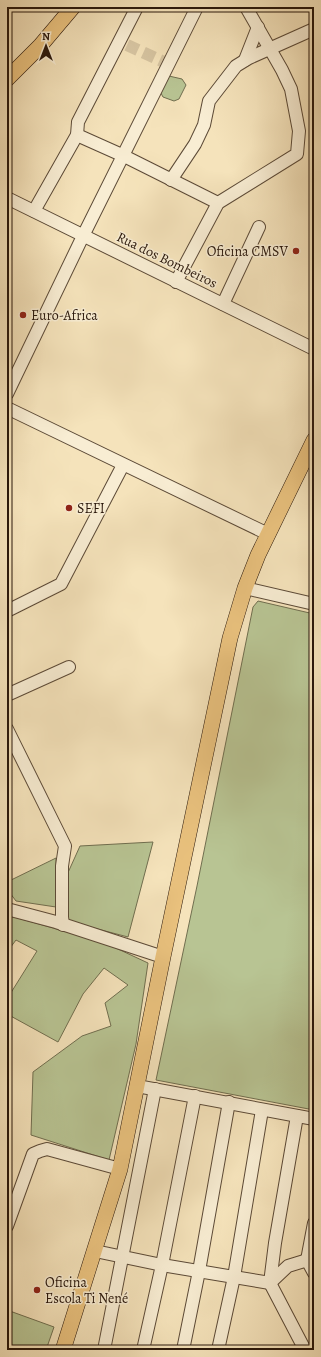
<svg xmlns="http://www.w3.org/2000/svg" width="321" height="1357" font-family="Alegreya,serif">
	<rect width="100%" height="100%" fill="#f5e3bb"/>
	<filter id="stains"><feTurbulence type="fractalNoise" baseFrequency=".005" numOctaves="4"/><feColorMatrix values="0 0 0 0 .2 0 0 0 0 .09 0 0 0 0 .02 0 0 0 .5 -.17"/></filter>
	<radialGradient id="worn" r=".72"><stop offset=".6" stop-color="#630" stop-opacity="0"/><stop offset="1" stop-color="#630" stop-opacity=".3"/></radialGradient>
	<g fill="#b8c493" stroke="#706e4f">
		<polygon points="169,76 182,79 186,85 179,99 174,101 163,97 155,82"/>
		<polygon points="258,601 314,614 314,1110 156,1080 197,886 253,607"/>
		<polygon points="153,842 128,937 67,921 66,877 80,846"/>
		<polygon points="56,858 56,907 16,901 7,889 7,882"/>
		<polygon points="7,915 103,942 148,963 136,1044 109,1160 31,1135 33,1072 82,1036 111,1026 105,1003 128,985 104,968 83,994 58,1042 7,1014 7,999 37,951 16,940 7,952"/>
		<polygon points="7,1310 54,1327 46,1350 7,1350"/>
	</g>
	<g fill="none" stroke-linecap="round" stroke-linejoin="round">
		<polyline stroke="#d6c4a1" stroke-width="12" stroke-dasharray="12 6" stroke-linecap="butt" points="127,45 164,62"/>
		<g stroke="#5c4a37" stroke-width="14">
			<g id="minor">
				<polyline points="245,60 258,27"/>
				<polyline points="77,135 124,156 218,203"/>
				<polyline points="171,180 195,144 204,125 209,101 236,66 249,58 314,29"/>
				<polyline points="7,198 314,349"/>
				<polyline points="34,211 77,135 78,122 137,7"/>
				<polyline points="176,282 218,203 297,154 299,131 291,89 282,70 246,7"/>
				<polyline points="223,304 259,227"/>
				<polyline points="7,394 83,236 197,7"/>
				<polyline points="7,408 268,534"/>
				<polyline points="245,588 314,604"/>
				<polyline points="7,611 61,584 123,465"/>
				<polyline points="7,695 69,667"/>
				<polyline points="7,729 65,846 62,866 62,917 63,925"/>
				<polyline points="7,909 56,922 163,957"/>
				<polyline points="137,1086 314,1119"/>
				<polyline points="297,1116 275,1243 270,1283 305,1350"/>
				<polyline points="314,1223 307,1260 314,1273"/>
				<polyline points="7,1226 33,1154 40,1151 47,1149 120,1169"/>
				<polyline points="95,1251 162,1265 270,1283 288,1266 314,1258"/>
				<polyline points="104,1350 155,1089"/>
				<polyline points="143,1350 162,1265 195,1096"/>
				<polyline points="183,1350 199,1271 229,1102"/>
				<polyline points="218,1350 234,1277 262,1110"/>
			</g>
		</g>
		<g stroke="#29170b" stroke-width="16">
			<g id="major">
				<polyline points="7,79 40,46 73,7"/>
				<polyline points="63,1350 120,1169 163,957 230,638 245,588 258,555 314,440"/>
			</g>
		</g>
		<use href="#minor" stroke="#f8edd3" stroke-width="12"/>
		<use href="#major" stroke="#eac27e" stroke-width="15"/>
	</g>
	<g fill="#8f2418" stroke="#f8edd3" stroke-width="1.5">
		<circle cx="296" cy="251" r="4"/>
		<circle cx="23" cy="315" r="4"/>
		<circle cx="69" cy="508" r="4"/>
		<circle cx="37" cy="1290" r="4"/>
	</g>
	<g text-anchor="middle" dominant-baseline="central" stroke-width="3" stroke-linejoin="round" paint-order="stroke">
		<g font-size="14" fill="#29170b" stroke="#f8edd3" text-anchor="start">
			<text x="288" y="251" text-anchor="end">Oficina CMSV</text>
			<text x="31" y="315">Euro-Africa</text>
			<text x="77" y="508">SEFI</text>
			<text x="45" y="1282">Oficina<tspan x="45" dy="16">Escola Ti Nené</tspan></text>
		</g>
		<g font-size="14" fill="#29170b" stroke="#f8edd3">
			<text transform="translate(167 260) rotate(26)">Rua dos Bombeiros</text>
		</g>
	</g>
	<rect width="321" height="1357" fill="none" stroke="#f5e3bb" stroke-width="24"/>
	<rect x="8" y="8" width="305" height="1341" fill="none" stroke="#29170b" stroke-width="2"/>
	<rect x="12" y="12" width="297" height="1333" fill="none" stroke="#29170b"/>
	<g transform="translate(46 46)" stroke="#f8edd3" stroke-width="3" paint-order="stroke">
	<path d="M0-3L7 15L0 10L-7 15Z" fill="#29170b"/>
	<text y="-6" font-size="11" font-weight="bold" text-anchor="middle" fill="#29170b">N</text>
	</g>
	<rect width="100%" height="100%" filter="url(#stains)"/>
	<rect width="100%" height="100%" fill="url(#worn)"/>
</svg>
